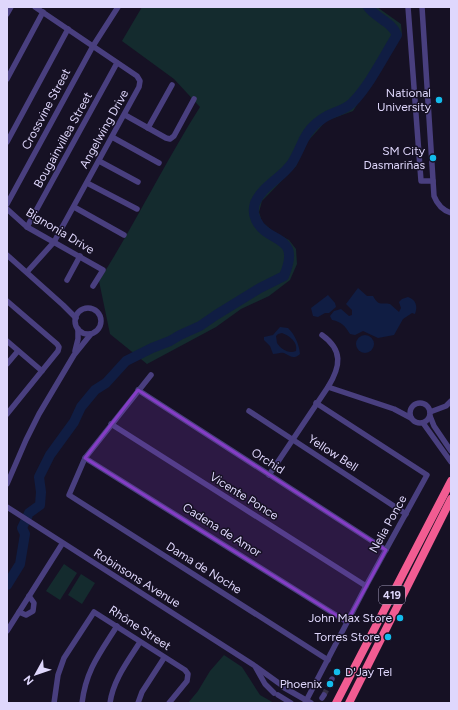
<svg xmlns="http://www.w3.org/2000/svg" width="458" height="710" font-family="Figtree,sans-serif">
	<rect width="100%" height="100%" fill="#161124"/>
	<g fill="#142b2e">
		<path d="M142,7H377L401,24L402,35L353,111L326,121L308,141L296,166L262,201L259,212L262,222L274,232L289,240L296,249L297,264L290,280L269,296L241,309L216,327L147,364L110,334L99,281C135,224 164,164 200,107L174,79L122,41Z"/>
		<polygon points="64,564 77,573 60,600 46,591"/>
		<polygon points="81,574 95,583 82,604 68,595"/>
		<polygon points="224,655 242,667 260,695 274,703 188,703 198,691 210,671"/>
	</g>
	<g fill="#101d43" fill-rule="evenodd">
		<path d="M358,288L367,296H373C379,307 381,302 390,304L399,312L401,308L399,302L402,299L408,297C416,300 418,306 415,314L412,313L403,319L394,335L378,338L363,331L355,335L350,334C345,326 342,322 332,320L330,316L334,311L341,309L349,316L352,315V310L346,304Z"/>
		<polygon points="328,295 335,303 336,307 329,313 325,313 318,317 313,316 311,308"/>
		<path d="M280,327L288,328C295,335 299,344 300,354C293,360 291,356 284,353C280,352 277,354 273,354L270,346L264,340V337L273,335ZM282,333C290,336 298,342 296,351C288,354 281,349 277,343L276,336L278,334Z"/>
		<circle cx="365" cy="344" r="9"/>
	</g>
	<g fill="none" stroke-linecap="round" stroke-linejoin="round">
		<path stroke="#101d43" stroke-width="10" d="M7,585L20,564L25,534L22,528L29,513L40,505L41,492L39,477L50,455L74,422L81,407L95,390L106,383L126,361L152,348L170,341L180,335L200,326L216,315L260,288L284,276C302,233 268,245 256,220C253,214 253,209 255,203C262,186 282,178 292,163C297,155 300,147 304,139C308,131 316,123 322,119C331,112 344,111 352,103C369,86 384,56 397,35C391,21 377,19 368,7"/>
		<polyline stroke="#342f44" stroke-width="5.5" stroke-dasharray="5.5 3" stroke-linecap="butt" points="324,695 330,683"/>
		<g stroke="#493f7f" stroke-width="5.5">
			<polyline points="408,7 421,181 433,181"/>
			<path d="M422,7L434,196C437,204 442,210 451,213"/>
			<polyline points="7,14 11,7"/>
			<polyline points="7,79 43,12"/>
			<polyline points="125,115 166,138 170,139 174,136 194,99"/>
			<polyline points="148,128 172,85"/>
			<polyline points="112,137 159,163"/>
			<polyline points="7,142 68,29"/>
			<polyline points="99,161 138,182"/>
			<polyline points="87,183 137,209"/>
			<polyline points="7,204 93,46 118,7"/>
			<polyline points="74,207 124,235"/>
			<polyline points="7,209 27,227 103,270 93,286"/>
			<polyline points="27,227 117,63"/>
			<polyline points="7,255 63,305 76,318"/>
			<polyline points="27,272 54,242 139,87 140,81 137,76 35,7"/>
			<polyline points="67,280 80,256"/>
			<polyline points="7,301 57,344 59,347 58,351 7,414"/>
			<circle cx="88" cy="321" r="13"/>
			<polyline points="7,341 42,371"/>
			<polyline points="75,351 78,339 78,329"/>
			<polyline points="7,364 18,351"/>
			<polyline points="151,375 85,458 69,495 328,660"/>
			<polyline points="328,387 394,409 411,418"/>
			<polyline points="138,390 386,550"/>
			<circle cx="420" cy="413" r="10"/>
			<polyline points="249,411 406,514"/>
			<polyline points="430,412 446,406 451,401"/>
			<polyline points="430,416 434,426 451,451"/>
			<polyline points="423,423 451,462"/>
			<polyline points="111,424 366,586"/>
			<polyline points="85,458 347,622"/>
			<path d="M269,475L328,387C341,366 343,350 322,335"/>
			<polyline points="7,484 26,440 39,414 74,355 91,334"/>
			<polyline points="7,507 255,666 280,684"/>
			<polyline points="19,612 26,615 33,611 34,603 29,596"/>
			<polyline points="7,631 62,544"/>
			<polyline points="256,668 265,684 274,693"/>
			<polyline points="330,683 332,679"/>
			<polyline points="283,687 311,703"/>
			<polyline points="278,695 291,703"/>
			<polyline points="322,698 324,695"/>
			<polyline points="54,703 58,675 64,658 94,612 185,670 188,674 187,681 169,703"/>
			<path d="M82,703C86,670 100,653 117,626"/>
			<path d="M110,703C113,680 128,661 140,642"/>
			<polyline points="138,703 142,692 164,658"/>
			<polyline points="305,703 366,586 427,475 316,403"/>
		</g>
		<g stroke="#f25c92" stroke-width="8">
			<polyline points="336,703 451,481"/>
			<polyline points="349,703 451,499"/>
		</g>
	</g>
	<path fill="#853dc5" fill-opacity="0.2" stroke="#853dc5" stroke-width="3" stroke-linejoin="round" d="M138,390L386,550L347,622L85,458Z"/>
	<g fill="#13bcec" stroke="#161124" stroke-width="1.5">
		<circle cx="439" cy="100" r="4"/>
		<circle cx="433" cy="158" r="4"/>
		<circle cx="400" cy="618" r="4"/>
		<circle cx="388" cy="637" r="4"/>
		<circle cx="337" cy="672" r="4"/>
		<circle cx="330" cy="684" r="4"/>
	</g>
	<g text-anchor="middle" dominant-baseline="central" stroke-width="3" stroke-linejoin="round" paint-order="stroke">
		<rect fill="#161124" stroke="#a39cbb" stroke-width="1" x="379" y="586" width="26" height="18" rx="3"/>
		<g font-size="11" font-weight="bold" fill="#dfd7fc">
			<text x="392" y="595">419</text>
		</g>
		<g font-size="12" fill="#dfd7fc" stroke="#161124" text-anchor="end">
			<text x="431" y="93">National<tspan x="431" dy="14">University</tspan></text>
			<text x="425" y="151">SM City<tspan x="425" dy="14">Dasmariñas</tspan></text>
			<text x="392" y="618">John Max Store</text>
			<text x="380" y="637">Torres Store</text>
			<text x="345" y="672" text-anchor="start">D'Jay Tel</text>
			<text x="322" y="684">Phoenix</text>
		</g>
		<g font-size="12" fill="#dfd7fc" stroke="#161124">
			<text transform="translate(46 109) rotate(-62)">Crossvine Street</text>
			<text transform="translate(104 129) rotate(-61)">Angelwing Drive</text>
			<text transform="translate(63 140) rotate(-61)">Bougainvillea Street</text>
			<text transform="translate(60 231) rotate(31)">Bignonia Drive</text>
			<text transform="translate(333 453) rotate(33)">Yellow Bell</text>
			<text transform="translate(268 461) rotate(33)">Orchid</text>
			<text transform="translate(244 496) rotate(32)">Vicente Ponce</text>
			<text transform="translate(388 524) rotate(-61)">Nelia Ponce</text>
			<text transform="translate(222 530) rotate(32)">Cadena de Amor</text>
			<text transform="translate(204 568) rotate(32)">Dama de Noche</text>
			<text transform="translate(137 578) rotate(32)">Robinsons Avenue</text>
			<text transform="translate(140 628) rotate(33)">Rhône Street</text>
		</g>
	</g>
	<rect width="458" height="710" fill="none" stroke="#dfd7fc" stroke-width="16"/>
	<g transform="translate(36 674) rotate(230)" stroke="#161124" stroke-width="3" paint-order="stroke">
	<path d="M0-3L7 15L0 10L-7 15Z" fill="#dfd7fc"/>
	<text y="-6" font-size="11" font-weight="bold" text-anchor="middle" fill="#dfd7fc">N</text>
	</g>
</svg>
